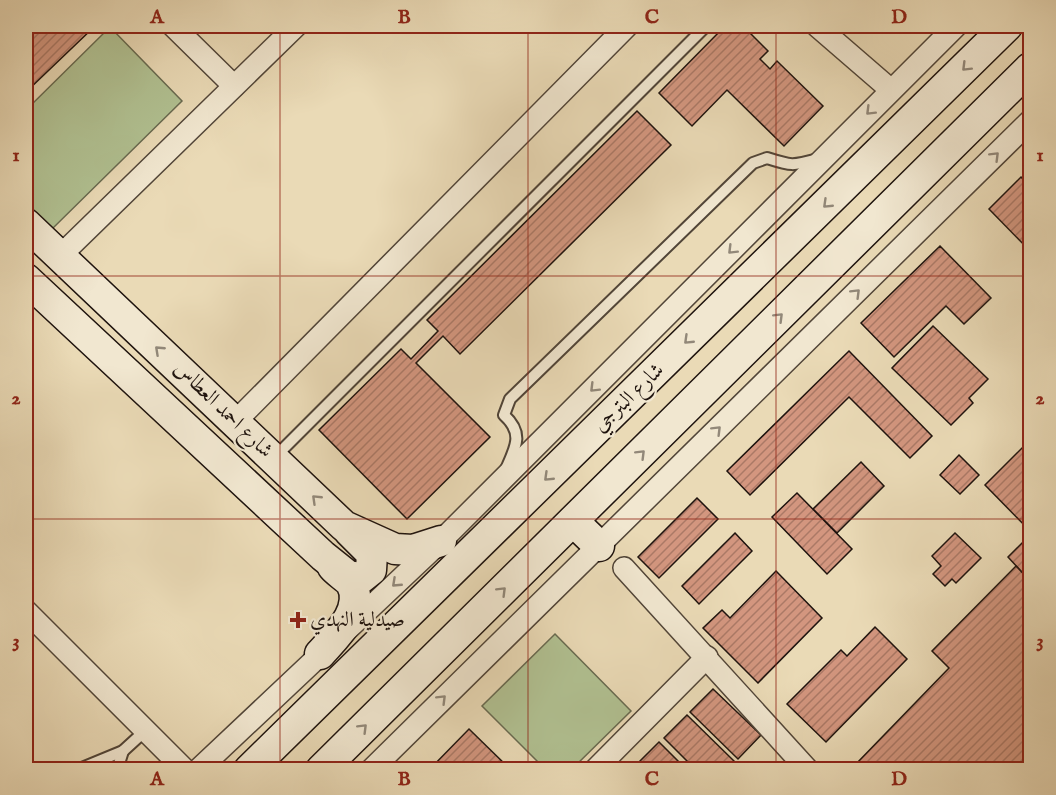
<svg xmlns="http://www.w3.org/2000/svg" width="1056" height="795" font-family="'IM FELL English',Amiri,serif">
	<defs>
		<pattern id="building-hatch" width="6" height="6" patternUnits="userSpaceOnUse" patternTransform="scale(1.5)"><rect width="6" height="6" fill="#d3967f"/><path d="M-1 1l2-2M0 6l6-6M5 7l2-2" fill="none" stroke="#ab7966"/></pattern>
	</defs>
	<rect width="100%" height="100%" fill="#eadab6"/>
	<filter id="stains"><feTurbulence type="fractalNoise" baseFrequency=".00333" numOctaves="4"/><feColorMatrix values="0 0 0 0 .2 0 0 0 0 .09 0 0 0 0 .02 0 0 0 .5 -.17"/></filter>
	<radialGradient id="worn" r=".72"><stop offset=".6" stop-color="#630" stop-opacity="0"/><stop offset="1" stop-color="#630" stop-opacity=".3"/></radialGradient>
	<g fill="#b1c192" stroke="#686a50" stroke-width="1.5">
		<polygon points="110,27 182,101 52,229 26,202 26,110"/>
		<polygon points="555,634 631,711 572,769 545,769 482,706"/>
	</g>
	<g fill="url(#building-hatch)" stroke="#1e130e" stroke-width="1.5">
		<polygon points="26,26 95,26 26,92"/>
		<polygon points="725,26 743,26 768,51 760,59 770,69 777,61 823,106 784,146 727,90 692,126 659,93"/>
		<polygon points="637,111 671,145 460,354 443,336 416,363 490,437 407,519 319,430 401,349 411,359 438,331 427,320"/>
		<polygon points="1021,177 1030,187 1030,251 989,209"/>
		<polygon points="940,246 991,298 964,324 946,306 894,357 861,323"/>
		<polygon points="933,326 988,379 969,398 973,403 951,425 892,368"/>
		<polygon points="849,351 932,436 910,458 849,397 750,495 727,471"/>
		<polygon points="1030,440 1030,531 985,485"/>
		<polygon points="959,455 979,475 960,494 940,475"/>
		<polygon points="861,462 884,486 837,533 813,509"/>
		<polygon points="797,493 852,549 827,574 772,517"/>
		<polygon points="697,498 718,519 659,578 638,557"/>
		<polygon points="735,533 752,551 699,604 682,586"/>
		<polygon points="955,533 981,558 956,583 952,579 945,586 933,574 941,566 932,556"/>
		<polygon points="1030,535 1030,581 1008,557"/>
		<polygon points="1016,566 1030,581 1030,770 860,770 855,765 949,668 932,651"/>
		<polygon points="776,571 822,618 758,683 703,628 722,610 730,618"/>
		<polygon points="875,627 907,659 826,742 787,704 841,650 847,656"/>
		<polygon points="713,689 761,735 738,759 690,712"/>
		<polygon points="687,715 734,761 726,770 696,770 664,738"/>
		<polygon points="469,729 511,770 429,770"/>
		<polygon points="659,742 687,770 641,770 636,765"/>
	</g>
	<g fill="none" stroke-linecap="round" stroke-linejoin="round">
		<g stroke="#514538" stroke-width="14">
			<g id="lane">
				<polyline points="274,458 706,26"/>
				<path d="M506,469C516,447 524,433 504,415L510,399L753,163L767,158C792,166 792,166 818,159"/>
				<polyline points="77,770 123,751 146,730"/>
				<polyline points="117,770 123,751"/>
			</g>
		</g>
		<g stroke="#514538" stroke-width="24">
			<g id="street">
				<polyline points="173,26 234,86"/>
				<polyline points="817,26 891,90"/>
				<polyline points="60,256 296,26"/>
				<polyline points="235,422 627,26"/>
				<polyline points="624,568 808,770"/>
				<polyline points="26,611 185,770"/>
				<polyline points="198,770 441,541 956,26"/>
				<polyline points="371,770 1030,121"/>
				<polyline points="595,770 707,657"/>
			</g>
		</g>
		<g stroke="#1e130e" stroke-width="33">
			<g id="secondary">
				<polyline points="26,224 344,526 395,549 413,550 441,541"/>
				<polyline points="26,279 323,556 348,576 361,578 371,570 372,554 349,531"/>
				<polyline points="573,521 599,546"/>
				<path d="M320,654C335,637 366,609 351,583C347,578 338,573 333,567"/>
				<polyline points="249,770 1007,26"/>
				<polyline points="321,770 1030,68"/>
			</g>
		</g>
		<use href="#lane" stroke="#f1e7d0" stroke-width="10"/>
		<use href="#street" stroke="#f1e7d0" stroke-width="21"/>
		<use href="#secondary" stroke="#f1e7d0" stroke-width="30"/>
	</g>
	<defs><path id="oneway-chevron" d="M-2-3.5L2.5 0L-2 3.5" fill="none" stroke-width="1.6" stroke-linecap="round" stroke-linejoin="round" transform="scale(1.5)"/></defs>
	<g stroke="#928879">
		<use href="#oneway-chevron" transform="translate(966 67) rotate(135)"/>
		<use href="#oneway-chevron" transform="translate(870 111) rotate(135)"/>
		<use href="#oneway-chevron" transform="translate(995 156) rotate(-45)"/>
		<use href="#oneway-chevron" transform="translate(827 204) rotate(136)"/>
		<use href="#oneway-chevron" transform="translate(732 250) rotate(135)"/>
		<use href="#oneway-chevron" transform="translate(856 293) rotate(-45)"/>
		<use href="#oneway-chevron" transform="translate(779 317) rotate(-45)"/>
		<use href="#oneway-chevron" transform="translate(688 340) rotate(136)"/>
		<use href="#oneway-chevron" transform="translate(159 350) rotate(-137)"/>
		<use href="#oneway-chevron" transform="translate(594 388) rotate(135)"/>
		<use href="#oneway-chevron" transform="translate(717 430) rotate(-45)"/>
		<use href="#oneway-chevron" transform="translate(641 454) rotate(-45)"/>
		<use href="#oneway-chevron" transform="translate(548 477) rotate(136)"/>
		<use href="#oneway-chevron" transform="translate(316 499) rotate(-136)"/>
		<use href="#oneway-chevron" transform="translate(396 583) rotate(137)"/>
		<use href="#oneway-chevron" transform="translate(502 591) rotate(-45)"/>
		<use href="#oneway-chevron" transform="translate(442 699) rotate(-45)"/>
		<use href="#oneway-chevron" transform="translate(363 728) rotate(-45)"/>
	</g>
	<path fill="none" stroke="#8f2418" stroke-width="1.5" stroke-opacity="0.55" d="M280,26V770M528,26V770M776,26V770M26,276H1030M26,519H1030"/>
	<path fill="#8f2418" stroke="#f1e7d0" stroke-width="2" d="M295 611h6v6h6v6h-6v6h-6v-6h-6v-6h6z"/>
	<g text-anchor="middle" dominant-baseline="central" stroke-width="4.5" stroke-linejoin="round" paint-order="stroke">
		<g font-size="21" fill="#1e130e" stroke="#f1e7d0">
			<text transform="translate(629 398) rotate(-44)">شارع البترجي</text>
			<text transform="translate(223 410) rotate(44)">شارع احمد العطاس</text>
		</g>
		<g font-size="21" fill="#1e130e" stroke="#f1e7d0" text-anchor="start">
			<text x="310" y="620">صيدلية النهدي</text>
		</g>
	</g>
	<rect width="1056" height="795" fill="none" stroke="#eadab6" stroke-width="66"/>
	<rect x="33" y="33" width="990" height="729" fill="none" stroke="#8f2418" stroke-width="2"/>
	<g font-size="20" text-anchor="middle" font-weight="bold" fill="#8f2418">
		<text x="157" y="23">A</text>
		<text x="404" y="23">B</text>
		<text x="652" y="23">C</text>
		<text x="899" y="23">D</text>
		<text x="16" y="161">1</text>
		<text x="1040" y="161">1</text>
		<text x="16" y="404">2</text>
		<text x="1040" y="404">2</text>
		<text x="16" y="647">3</text>
		<text x="1040" y="647">3</text>
		<text x="157" y="785">A</text>
		<text x="404" y="785">B</text>
		<text x="652" y="785">C</text>
		<text x="899" y="785">D</text>
	</g>
	<rect width="100%" height="100%" filter="url(#stains)"/>
	<rect width="100%" height="100%" fill="url(#worn)"/>
</svg>
